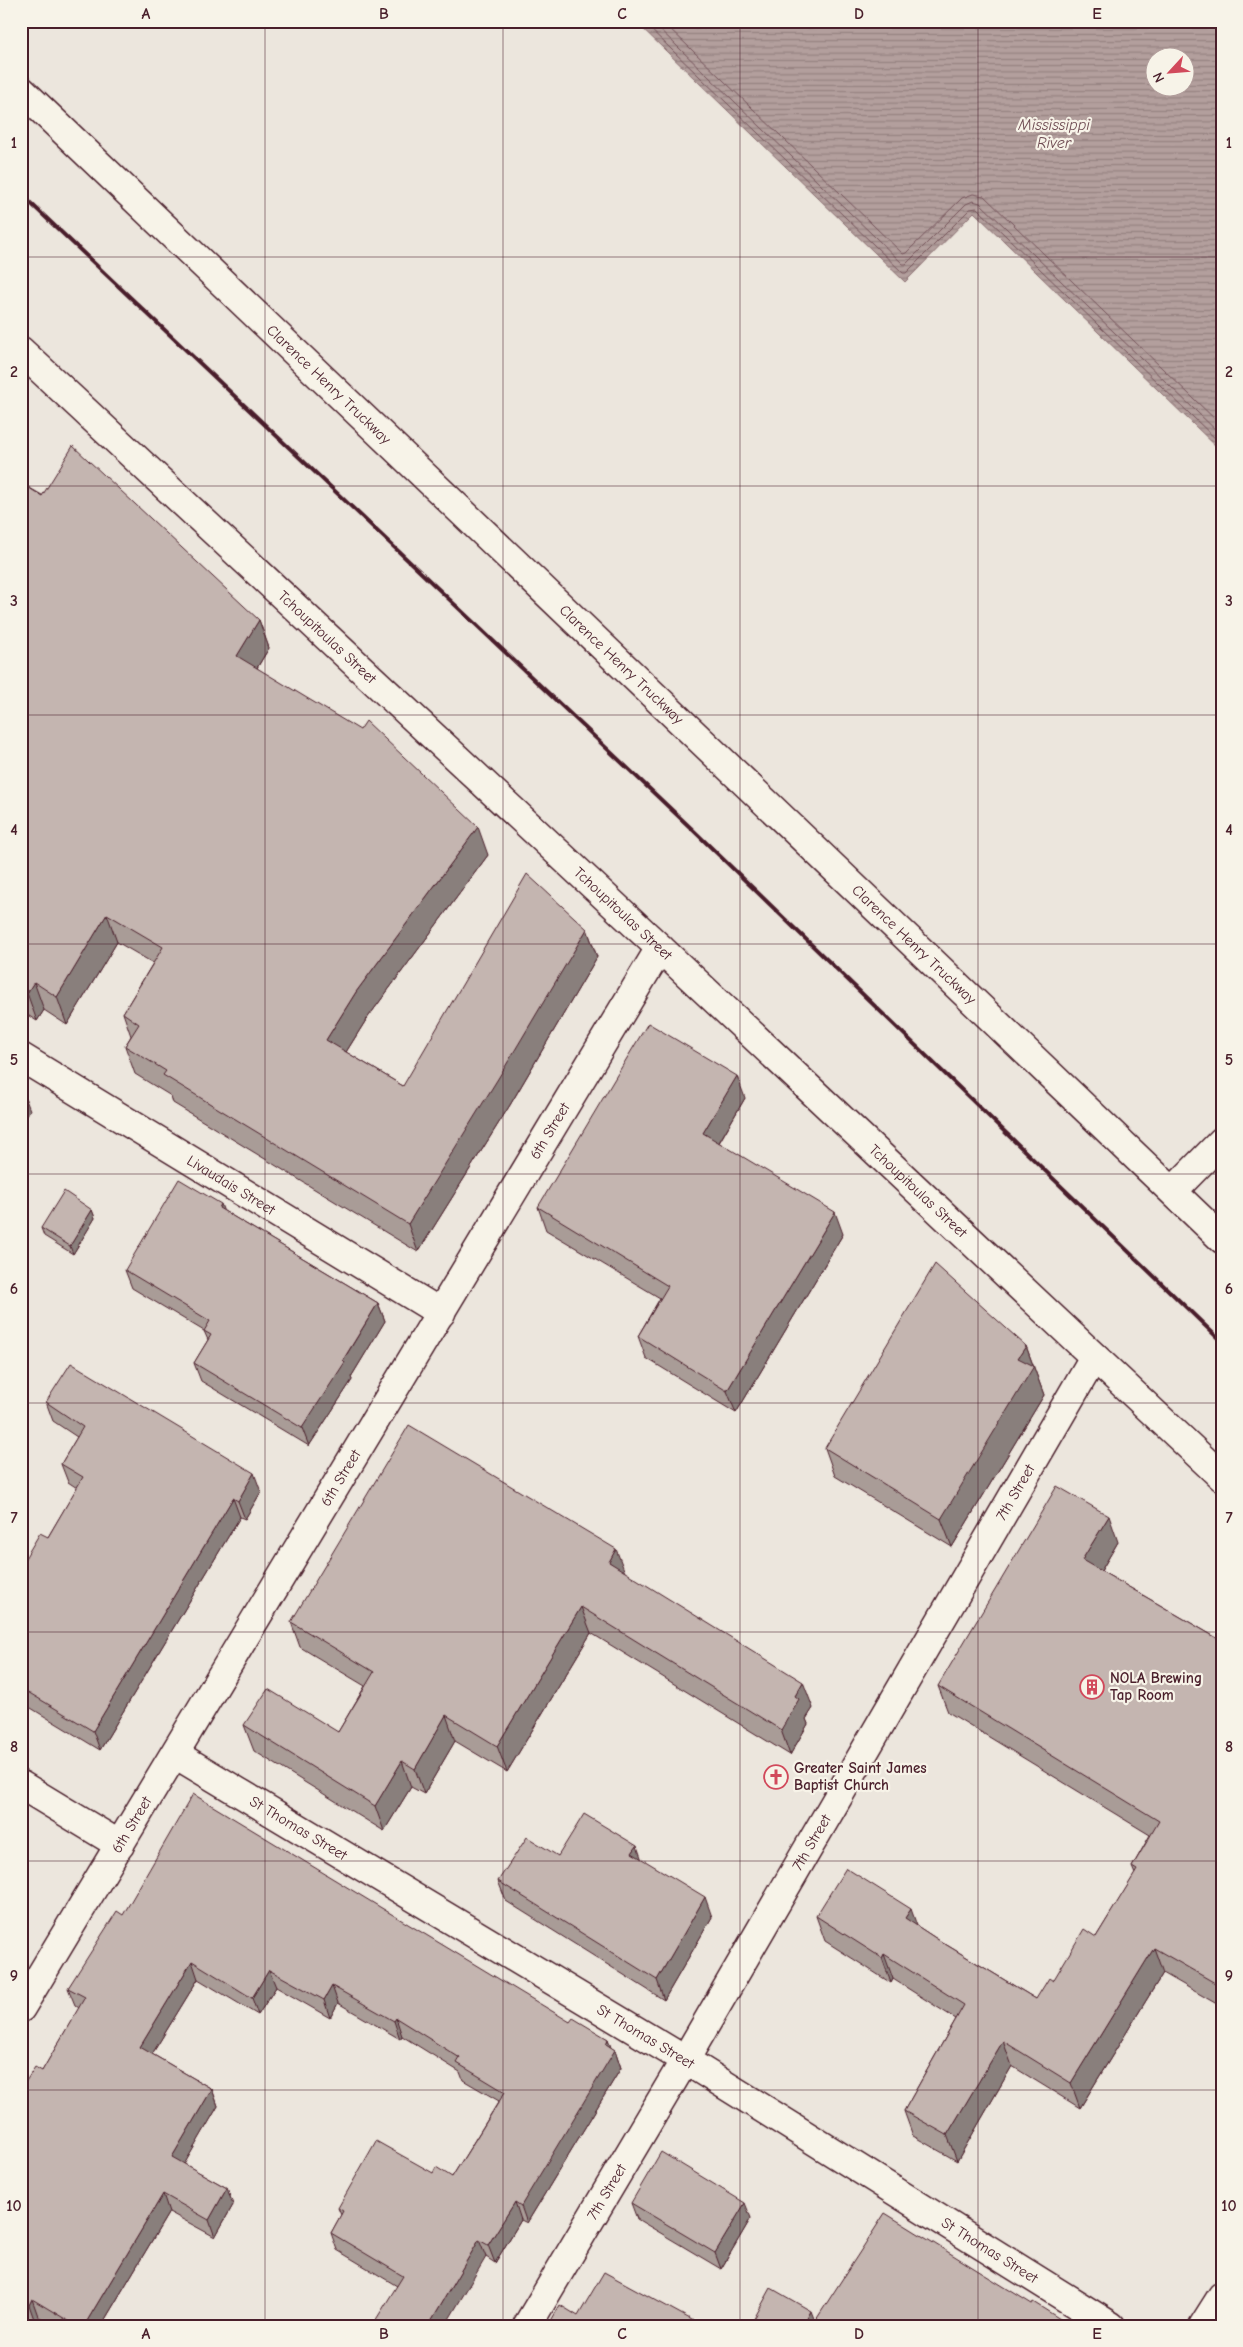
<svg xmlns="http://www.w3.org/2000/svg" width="1243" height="2347" font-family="'Comic Neue',sans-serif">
	<defs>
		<pattern id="water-rules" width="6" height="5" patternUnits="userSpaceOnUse" patternTransform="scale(1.25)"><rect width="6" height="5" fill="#b39f9d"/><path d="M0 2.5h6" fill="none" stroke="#948180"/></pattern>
	</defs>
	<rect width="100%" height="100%" fill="#ece6dd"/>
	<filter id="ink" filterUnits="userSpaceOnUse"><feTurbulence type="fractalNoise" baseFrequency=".02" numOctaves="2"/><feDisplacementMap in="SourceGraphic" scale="10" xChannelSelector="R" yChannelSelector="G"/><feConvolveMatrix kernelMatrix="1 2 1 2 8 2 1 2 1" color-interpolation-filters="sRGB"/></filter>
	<g filter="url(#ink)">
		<path fill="url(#water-rules)" stroke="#896c6f" fill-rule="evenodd" d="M635,21H1222V452L974,212L905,282ZM1156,58H1186V88H1156Z"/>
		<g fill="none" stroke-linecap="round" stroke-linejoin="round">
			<g stroke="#745259" stroke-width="1">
				<polyline points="642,21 903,273 906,273 970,209 977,208 1222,445"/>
				<polyline points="651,21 903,264 906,264 966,204 973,201 980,203 1222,436"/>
				<polyline points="662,21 903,254 906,253 962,198 973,194 984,196 1222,426"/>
			</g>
			<g stroke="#4a1f2b" stroke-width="31">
				<g id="minor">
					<path id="s1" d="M21,90L1222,1239"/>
					<path id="s2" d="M21,351L660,948L1222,1477"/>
					<path id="s3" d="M21,1057L441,1313"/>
					<polyline points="1173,1191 1222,1141"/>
					<path id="s4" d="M175,1754L685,2060L1111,2326"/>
					<polyline points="21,1785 120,1845"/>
					<path id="s5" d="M21,2008L660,948"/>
					<path id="s6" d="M527,2326L685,2060L1094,1357"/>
					<polyline points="1203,2326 1222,2296"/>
				</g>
			</g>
			<use href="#minor" stroke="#f7f3e8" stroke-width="28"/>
			<polyline stroke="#4a1f2b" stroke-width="4" points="21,194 693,830 1222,1342"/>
		</g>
		<g fill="#a99c97" stroke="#4a1f2b">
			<polygon points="21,483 259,620 269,648 257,668 488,855 366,1020 346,1052 403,1086 587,929 597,957 510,1105 418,1252 173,1103 171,1096 135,1074 125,1046 131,1036 123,1013 153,963 117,942 67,1025 44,1010 37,1021 21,1011"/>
			<polygon points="745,1098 719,1143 843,1234 736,1413 646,1358 638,1336 660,1298 546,1230 538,1207"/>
			<polygon points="92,1210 95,1218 73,1254 44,1236 41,1228"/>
			<polygon points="224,1211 378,1303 385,1321 351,1377 352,1380 309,1446 201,1381 194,1363 208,1340 204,1331 132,1288 125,1270"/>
			<polygon points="1026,1346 1044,1395 952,1547 835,1476 825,1448"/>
			<polygon points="46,1402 261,1492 245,1519 240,1517 100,1750 21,1702 21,1565 48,1537 77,1488 68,1482 61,1464 77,1437 53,1421"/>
			<polygon points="1118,1542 1101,1571 1222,1641 1222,2007 1163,1973 1080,2108 1012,2066 957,2161 913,2136 904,2111 956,2019 893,1979 891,1983 825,1941 816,1916 917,1926 940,1941 1036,1999 1096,1937 1135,1874 1132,1867 1150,1835 948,1712 938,1686"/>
			<polygon points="624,1572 813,1708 806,1719 808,1724 790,1755 591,1633 507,1772 455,1741 424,1794 411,1787 384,1831 254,1751 244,1725 338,1732 365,1686 300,1647 291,1622"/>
			<polygon points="558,1856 641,1859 712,1917 664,2000 506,1901 498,1881"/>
			<polygon points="123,1915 570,2022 608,2039 611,2048 615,2050 621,2068 527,2223 521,2220 495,2263 486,2257 397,2286 337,2250 331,2233 341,2215 338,2208 433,2173 452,2177 499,2101 463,2080 460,2072 402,2036 400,2039 338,2003 330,2018 276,1987 258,2015 198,1979 152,2054 212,2089 218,2106 184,2164 227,2188 233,2205 215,2237 169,2212 101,2326 54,2326 38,2316 35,2322 21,2315 21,2089 42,2071 79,2008 75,2005 68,1988"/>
			<polygon points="631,2203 751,2218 721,2269 637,2219"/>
		</g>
		<g fill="#897f7b" stroke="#4a1f2b">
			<polygon points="259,620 269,648 247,684 237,656"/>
			<polygon points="478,827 488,855 366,1020 336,1068 326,1040 356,992"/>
			<polygon points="107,914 117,942 67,1025 57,997"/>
			<polygon points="587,929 597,957 510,1105 418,1252 408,1224"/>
			<polygon points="34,982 44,1010 37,1021 27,993"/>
			<polygon points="737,1076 745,1098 711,1156 703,1133"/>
			<polygon points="23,1092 30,1110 21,1125 21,1094"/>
			<polygon points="221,1204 228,1223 219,1208"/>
			<polygon points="92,1210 95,1218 73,1254 70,1246"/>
			<polygon points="835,1212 843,1234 736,1413 727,1391"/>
			<polygon points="378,1303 385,1321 351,1377 352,1380 309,1446 302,1428"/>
			<polygon points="1026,1346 1044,1395 952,1547 941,1519 1018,1358"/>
			<polygon points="254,1473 261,1492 245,1519 238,1501"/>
			<polygon points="233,1498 240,1517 100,1750 93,1731"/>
			<polygon points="1109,1516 1118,1542 1092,1586 1082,1560"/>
			<polygon points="616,1549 626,1575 609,1562"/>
			<polygon points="581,1607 591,1633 507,1772 497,1746"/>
			<polygon points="803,1682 813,1708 806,1719 808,1724 790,1755 781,1730 795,1696"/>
			<polygon points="446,1715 455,1741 424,1794 415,1769"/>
			<polygon points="402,1761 411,1787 384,1831 375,1806"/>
			<polygon points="637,1846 644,1866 632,1853"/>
			<polygon points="705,1897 712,1917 664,2000 657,1980"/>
			<polygon points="911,1909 920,1934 905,1918"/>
			<polygon points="1154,1948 1163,1973 1080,2108 1071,2083"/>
			<polygon points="884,1954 893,1979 891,1983 882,1958"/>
			<polygon points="192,1961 198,1979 146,2064 140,2047"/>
			<polygon points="269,1970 276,1987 258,2015 252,1998"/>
			<polygon points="332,1986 338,2003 330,2018 324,2000"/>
			<polygon points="396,2018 402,2036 400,2039 394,2021"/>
			<polygon points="608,2039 613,2053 615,2050 621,2068 527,2223 521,2206"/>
			<polygon points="1003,2041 1012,2066 957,2161 947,2135"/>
			<polygon points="212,2089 218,2106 178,2175 172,2157"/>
			<polygon points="227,2188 233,2205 215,2237 209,2220"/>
			<polygon points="163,2194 169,2212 101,2326 84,2326"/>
			<polygon points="515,2202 521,2220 495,2263 488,2245"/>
			<polygon points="745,2203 751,2218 721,2269 715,2253"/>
			<polygon points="479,2240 486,2257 445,2326 428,2326"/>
			<polygon points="32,2299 38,2316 35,2322 29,2305"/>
			<polygon points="811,2311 817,2326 803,2326"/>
			<polygon points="1060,2319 1063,2326 1058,2326 1057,2323"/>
		</g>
		<g fill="#c4b5b0" stroke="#4a1f2b">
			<polygon points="73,446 259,620 237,656 360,730 366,721 478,827 356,992 326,1040 403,1086 527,874 587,929 499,1077 408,1224 163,1075 166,1071 125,1046 139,1024 123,1013 163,947 107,914 57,997 34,982 27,993 21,989 21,483 42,496"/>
			<polygon points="648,1023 737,1076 703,1133 835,1212 727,1391 638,1336 668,1286 538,1207"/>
			<polygon points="179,1179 221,1204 219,1208 378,1303 343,1360 345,1362 302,1428 194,1363 211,1335 204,1331 210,1321 125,1270"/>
			<polygon points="64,1191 92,1210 70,1246 41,1228"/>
			<polygon points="935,1264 1026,1346 1018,1358 1034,1366 941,1519 825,1448"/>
			<polygon points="71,1363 254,1473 238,1501 233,1498 93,1731 21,1688 21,1565 40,1533 48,1537 83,1477 61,1464 83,1427 46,1402"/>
			<polygon points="409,1425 616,1549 609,1562 803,1682 795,1696 799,1699 781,1730 581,1607 497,1746 446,1715 415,1769 402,1761 375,1806 244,1725 268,1689 338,1732 374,1672 291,1622"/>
			<polygon points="1057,1486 1109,1516 1082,1560 1222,1641 1222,1987 1154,1948 1071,2083 1003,2041 947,2135 904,2111 964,2005 884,1954 882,1958 816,1916 846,1868 911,1909 905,1918 940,1941 1036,1999 1049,1978 1053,1981 1084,1929 1096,1937 1137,1870 1132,1867 1159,1821 938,1686"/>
			<polygon points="193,1794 570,2022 573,2018 608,2039 606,2044 615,2050 521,2206 515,2202 488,2245 479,2240 428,2326 372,2326 403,2276 331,2233 343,2211 338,2208 376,2141 433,2173 436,2167 452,2177 505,2092 457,2063 460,2058 396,2018 394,2021 332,1986 324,2000 269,1970 252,1998 192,1961 140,2047 212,2089 172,2157 227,2188 209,2220 163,2194 84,2326 77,2326 32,2299 29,2305 21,2301 21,2089 35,2067 42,2071 85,1997 68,1988 117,1911 123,1915"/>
			<polygon points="584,1814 637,1846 632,1853 705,1897 657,1980 498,1881 527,1837 558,1856"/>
			<polygon points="661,2152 745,2203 715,2253 631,2203"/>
			<polygon points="885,2213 1032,2304 1033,2302 1060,2319 1057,2323 1062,2326 812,2326"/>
			<polygon points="604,2272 703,2326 548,2326 560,2305 578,2316"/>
			<polygon points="771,2288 811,2311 803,2326 750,2326"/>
			<polygon points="316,2320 326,2326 314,2326"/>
		</g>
	</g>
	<path fill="none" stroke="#4a1f2b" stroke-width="1" stroke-opacity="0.55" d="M265,21V2326M503,21V2326M740,21V2326M978,21V2326M21,257H1222M21,486H1222M21,715H1222M21,944H1222M21,1174H1222M21,1403H1222M21,1632H1222M21,1861H1222M21,2090H1222"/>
	<defs>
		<g id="building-ring" transform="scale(1.25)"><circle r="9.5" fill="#f7f3e8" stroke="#d1495b" stroke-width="1.5"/><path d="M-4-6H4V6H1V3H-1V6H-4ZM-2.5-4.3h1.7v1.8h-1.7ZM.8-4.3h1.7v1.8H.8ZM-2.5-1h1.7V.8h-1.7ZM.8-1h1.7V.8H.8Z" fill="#d1495b"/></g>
		<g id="church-ring" transform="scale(1.25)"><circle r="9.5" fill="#f7f3e8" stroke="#d1495b" stroke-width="1.5"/><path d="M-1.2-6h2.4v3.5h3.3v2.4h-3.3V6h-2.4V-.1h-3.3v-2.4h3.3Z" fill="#d1495b"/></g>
	</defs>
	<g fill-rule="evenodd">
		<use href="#building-ring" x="1092" y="1687"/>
		<use href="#church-ring" x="776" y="1777"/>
	</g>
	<g text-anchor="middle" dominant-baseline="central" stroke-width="4.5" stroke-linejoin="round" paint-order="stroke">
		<g font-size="15" fill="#4a1f2b" stroke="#f7f3e8">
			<text stroke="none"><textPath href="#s1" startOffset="426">Clarence Henry Truckway</textPath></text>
			<text stroke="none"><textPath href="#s2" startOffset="419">Tchoupitoulas Street</textPath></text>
			<text stroke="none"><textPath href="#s1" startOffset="831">Clarence Henry Truckway</textPath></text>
			<text stroke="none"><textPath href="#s2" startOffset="824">Tchoupitoulas Street</textPath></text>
			<text stroke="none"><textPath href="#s1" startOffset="1236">Clarence Henry Truckway</textPath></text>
			<text stroke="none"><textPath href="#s5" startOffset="1024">6th Street</textPath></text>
			<text stroke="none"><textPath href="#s3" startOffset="246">Livaudais Street</textPath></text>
			<text stroke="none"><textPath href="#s2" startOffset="1229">Tchoupitoulas Street</textPath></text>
			<text stroke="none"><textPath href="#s5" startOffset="619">6th Street</textPath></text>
			<text stroke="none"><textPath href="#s6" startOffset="966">7th Street</textPath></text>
			<text stroke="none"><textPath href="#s5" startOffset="214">6th Street</textPath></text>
			<text stroke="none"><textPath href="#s4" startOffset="144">St Thomas Street</textPath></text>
			<text stroke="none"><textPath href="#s6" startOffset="561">7th Street</textPath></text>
			<text stroke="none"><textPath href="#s4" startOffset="549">St Thomas Street</textPath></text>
			<text stroke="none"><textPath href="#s6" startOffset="156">7th Street</textPath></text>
			<text stroke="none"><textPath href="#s4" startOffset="954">St Thomas Street</textPath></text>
		</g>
		<g font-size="15" font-weight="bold" fill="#4a1f2b" stroke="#f7f3e8" text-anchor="start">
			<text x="1110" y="1678">NOLA Brewing<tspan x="1110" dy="17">Tap Room</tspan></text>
			<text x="794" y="1768">Greater Saint James<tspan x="794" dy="17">Baptist Church</tspan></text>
		</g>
		<g font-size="16" font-style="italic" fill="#6f4c53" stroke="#f7f3e8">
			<text x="1054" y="125">Mississippi<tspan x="1054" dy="18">River</tspan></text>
		</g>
	</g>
	<rect width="1243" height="2347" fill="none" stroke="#f7f3e8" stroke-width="55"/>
	<g transform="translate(1170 72) rotate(244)"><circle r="24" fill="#f7f3e8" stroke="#b29e9c"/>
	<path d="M0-4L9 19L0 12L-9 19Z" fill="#d1495b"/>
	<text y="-8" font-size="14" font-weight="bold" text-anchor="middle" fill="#4a1f2b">N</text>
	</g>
	<rect x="28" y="28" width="1188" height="2292" fill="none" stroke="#4a1f2b" stroke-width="2"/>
	<g font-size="16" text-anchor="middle" font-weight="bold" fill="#4a1f2b">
		<text x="146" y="19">A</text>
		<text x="384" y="19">B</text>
		<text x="622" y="19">C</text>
		<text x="859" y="19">D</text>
		<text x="1097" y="19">E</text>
		<text x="14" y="148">1</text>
		<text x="1229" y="148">1</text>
		<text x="14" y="377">2</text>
		<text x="1229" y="377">2</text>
		<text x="14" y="606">3</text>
		<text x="1229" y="606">3</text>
		<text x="14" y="835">4</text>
		<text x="1229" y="835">4</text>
		<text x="14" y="1065">5</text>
		<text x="1229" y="1065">5</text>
		<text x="14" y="1294">6</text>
		<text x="1229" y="1294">6</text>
		<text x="14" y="1523">7</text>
		<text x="1229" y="1523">7</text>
		<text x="14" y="1752">8</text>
		<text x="1229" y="1752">8</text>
		<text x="14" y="1981">9</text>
		<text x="1229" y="1981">9</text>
		<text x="14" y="2211">10</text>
		<text x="1229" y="2211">10</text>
		<text x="146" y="2339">A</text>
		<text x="384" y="2339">B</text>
		<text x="622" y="2339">C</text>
		<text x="859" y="2339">D</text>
		<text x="1097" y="2339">E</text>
	</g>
</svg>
